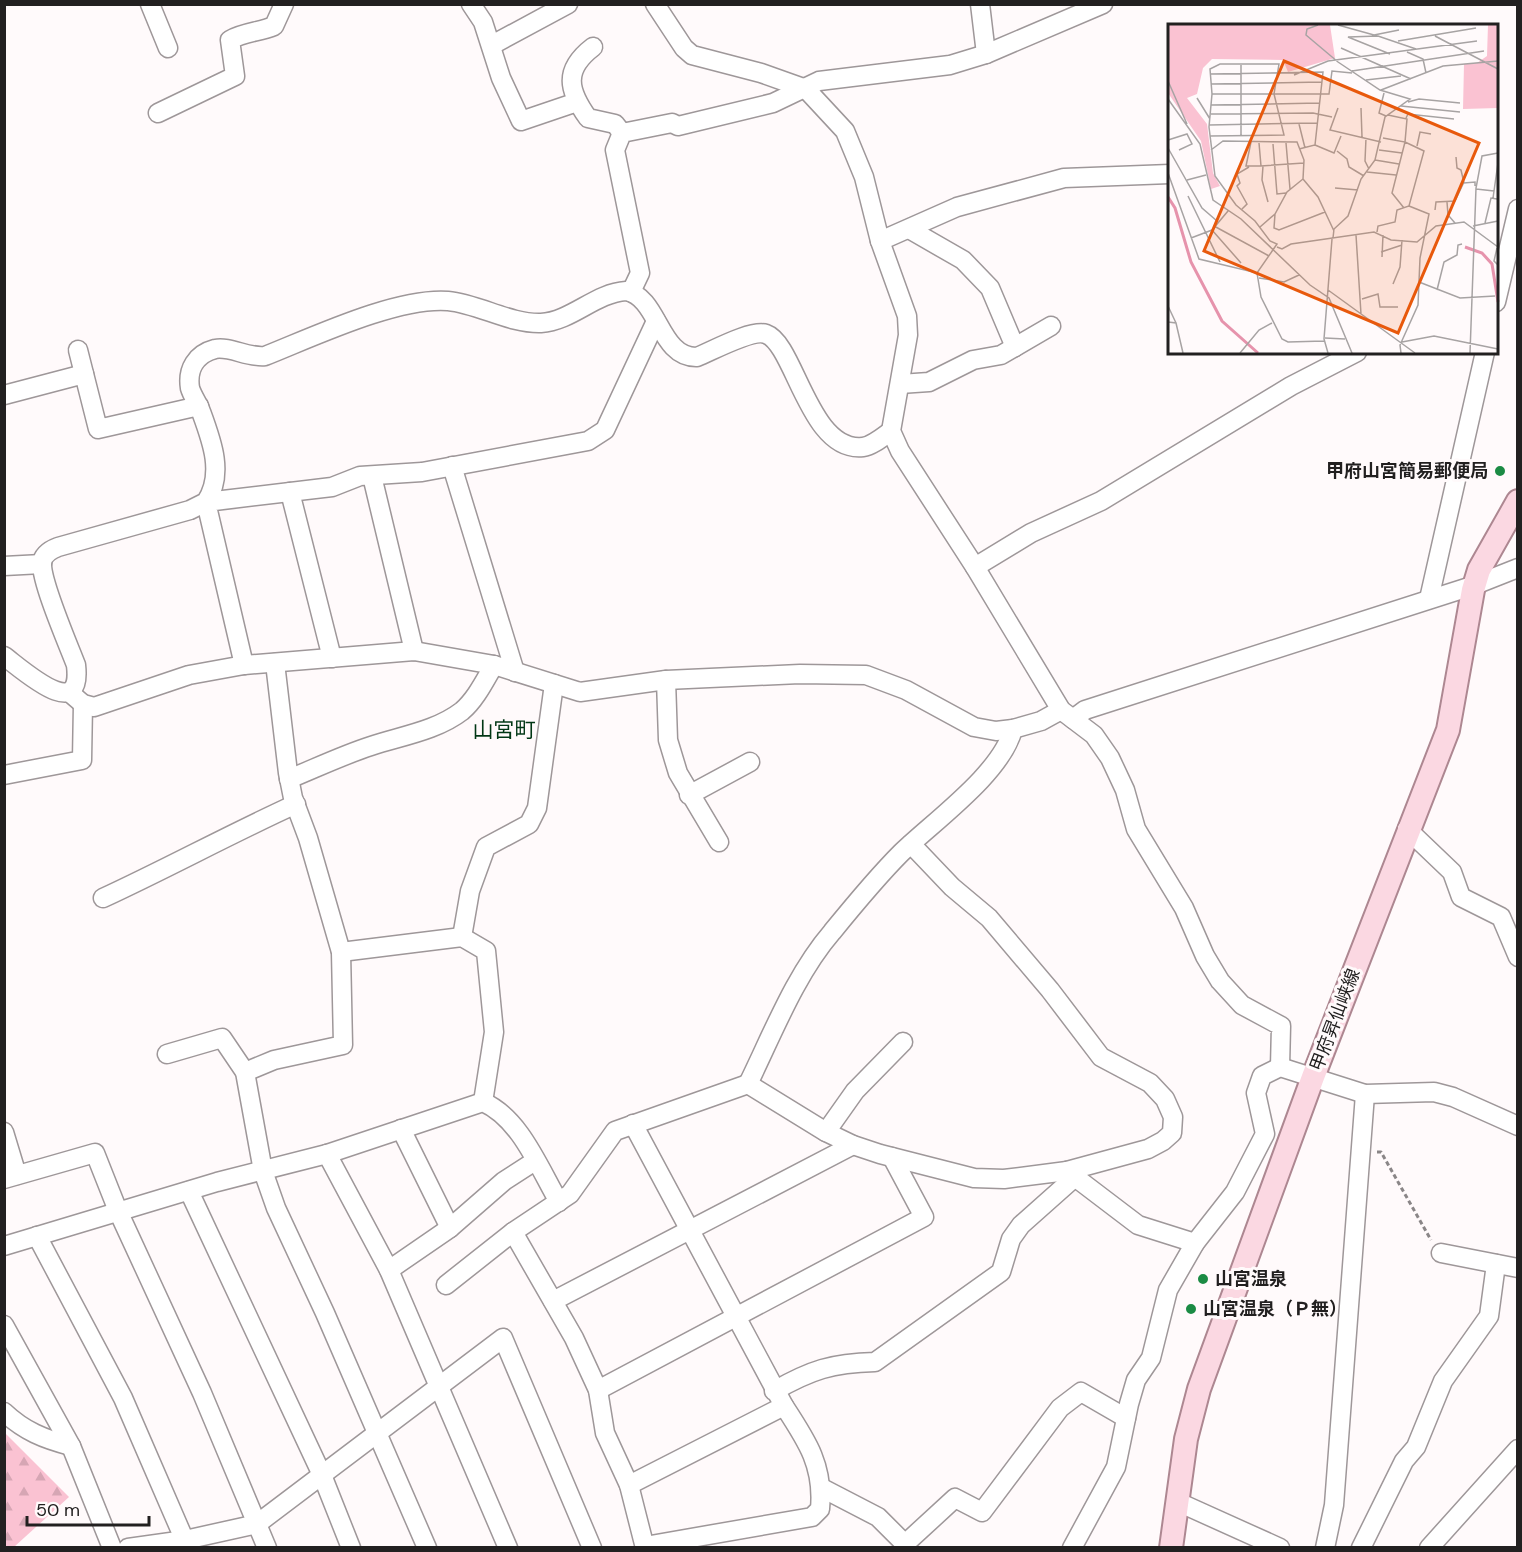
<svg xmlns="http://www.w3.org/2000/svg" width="1522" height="1552" font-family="'DM Sans','Noto Sans JP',sans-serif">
	<defs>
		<pattern id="forest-firs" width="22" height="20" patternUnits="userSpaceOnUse" patternTransform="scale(1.5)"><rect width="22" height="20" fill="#fac2d2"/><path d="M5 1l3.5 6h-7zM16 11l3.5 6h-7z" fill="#d6a6b4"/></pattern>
	</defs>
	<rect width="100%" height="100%" fill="#fffafb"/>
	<polygon fill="url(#forest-firs)" points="4,1432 69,1497 14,1547 5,1547"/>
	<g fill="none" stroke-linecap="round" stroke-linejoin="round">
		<g stroke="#9e9799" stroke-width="21">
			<g id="minor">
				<polyline points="150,4 168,48"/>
				<polyline points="471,4 483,22 501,78 521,121 577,102"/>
				<polyline points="655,4 684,48 692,55 761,73 806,89 845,131 864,177 880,241 907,316 908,335 891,431 900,451 975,567 1061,710 1094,735 1110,758 1125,790 1136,829 1184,908 1205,956 1220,981 1242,1005 1281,1026 1280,1067"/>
				<polyline points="980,4 986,54"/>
				<polyline points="492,45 568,4"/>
				<path d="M593,47C563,70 568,90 588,118L615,124L622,133"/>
				<path d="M158,113L235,76L230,40C244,32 260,32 274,26L284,4"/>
				<polyline points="909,229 963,260 990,288 1015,347"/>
				<polyline points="880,241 957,207 1064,178 1170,174"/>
				<polyline points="631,292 640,273 615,150 622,133 672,123 678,126 773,103 819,81 950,65 986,54 1103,4"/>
				<polyline points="1496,302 1518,209"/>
				<polyline points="78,350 98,429 199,406"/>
				<polyline points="900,384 929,382 973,360 1001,355 1051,326"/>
				<polyline points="4,395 84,374"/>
				<polyline points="452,466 515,672"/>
				<polyline points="372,476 414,651"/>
				<polyline points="290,492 332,658"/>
				<polyline points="4,566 42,564"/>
				<polyline points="975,567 1031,533 1101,501 1291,386 1357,352"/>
				<polyline points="1429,599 1485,352"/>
				<path d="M4,656C23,670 83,725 76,665C68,644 41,582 42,563C43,554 50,550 58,547L190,510L206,502C225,473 211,439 200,409C197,402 192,395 190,388C187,369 196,354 215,349C230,346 248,358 265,356C313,337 397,297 448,301C479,304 510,324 541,323C572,321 595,293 626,291C659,297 659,358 697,357C712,351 752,329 766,334C795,344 809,453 863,447C872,446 884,436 891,431"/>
				<polyline points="244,665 206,502 332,487 360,476 422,472 588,441 605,430 656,321"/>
				<polyline points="666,680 668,740 678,773 719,842"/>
				<polyline points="69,692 83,704 94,707 189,675 244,665 414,651 494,665 580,692 666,680 800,674 866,675 906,690 974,727 996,731 1013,729 1041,721 1061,710"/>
				<polyline points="1073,719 1085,710 1475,585 1518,568"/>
				<polyline points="4,775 82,760 83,704"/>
				<path d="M289,779C316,768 343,755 371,746C401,736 436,731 462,711C476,699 485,680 494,665"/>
				<polyline points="689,795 750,762"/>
				<polyline points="1407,829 1452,872 1461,897 1501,917 1518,957"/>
				<polyline points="911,844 952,887 989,918 1050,990 1101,1057 1150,1083 1165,1099 1173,1117 1172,1133 1163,1141 1148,1149 1067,1171"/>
				<path d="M103,898C168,868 230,834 296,804"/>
				<polyline points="462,937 470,891 486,847 529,824 537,808 554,684"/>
				<polyline points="341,952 462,937 486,951 494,1032 483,1102"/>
				<polyline points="167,1054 222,1038 245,1072 263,1171 276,1208 325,1313 427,1548"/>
				<polyline points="245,1072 274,1060 343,1045 341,952 308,838 293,798 288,773 275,663"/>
				<path d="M748,1084C773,1033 795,975 832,932C854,905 877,877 901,853C934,821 1002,773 1013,729"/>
				<polyline points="401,1129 450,1228"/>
				<polyline points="4,1132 17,1175"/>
				<polyline points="826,1132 855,1091 903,1042"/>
				<polyline points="327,1154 389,1270 508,1548"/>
				<polyline points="4,1179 95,1153 118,1211 202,1393 267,1548"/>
				<polyline points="189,1191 322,1475 351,1548"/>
				<polyline points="37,1236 123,1398 188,1548"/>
				<path d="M4,1246L217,1182L327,1154L483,1102C520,1118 539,1168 559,1202"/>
				<polyline points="1441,1253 1518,1268"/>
				<polyline points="389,1270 450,1228 504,1181 535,1161"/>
				<polyline points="446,1285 513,1232"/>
				<polyline points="553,1301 853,1145"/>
				<polyline points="4,1325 71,1446 112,1548"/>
				<polyline points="598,1390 924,1217 892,1157"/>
				<path d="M774,1391C811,1370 832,1363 875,1362L1001,1272L1011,1239L1021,1225L1075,1177"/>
				<path d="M4,1412C24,1431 44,1439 71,1446"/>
				<polyline points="629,1485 784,1406 633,1124"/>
				<polyline points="822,1488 878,1517 905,1544 955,1498 982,1512 1060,1408 1081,1392 1126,1418"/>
				<polyline points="1178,1502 1280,1548"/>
				<path d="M645,1546L812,1517L820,1509C824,1466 807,1441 784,1406"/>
				<polyline points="128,1548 185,1540 257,1524 503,1338 592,1548"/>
				<polyline points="645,1548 629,1485 605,1433 598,1390 574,1338 513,1232 570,1194 615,1131 748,1084 826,1132 853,1145 880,1154 974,1178 1004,1179 1067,1171 1138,1225 1195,1243"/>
				<polyline points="1072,1548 1116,1467 1129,1404 1136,1380 1151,1358 1168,1290 1195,1243 1235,1192 1265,1134 1256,1093 1262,1076 1280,1067 1365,1094 1434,1092 1453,1097 1518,1126"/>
				<polyline points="1325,1548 1334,1505 1365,1094"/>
				<polyline points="1361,1548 1404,1461 1416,1447 1443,1381 1489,1316 1496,1264"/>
				<polyline points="1429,1548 1518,1449"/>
			</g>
		</g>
		<g stroke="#ad8791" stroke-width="26">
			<polyline id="major" points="1171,1548 1186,1439 1199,1389 1313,1077 1448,730 1473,590 1479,570 1518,501"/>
		</g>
		<polyline stroke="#8a8687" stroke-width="3" stroke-dasharray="4.5 3" stroke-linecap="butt" points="1377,1152 1381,1152 1431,1240"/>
		<use href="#minor" stroke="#fff" stroke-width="18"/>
		<use href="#major" stroke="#fbd8e2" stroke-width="22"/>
	</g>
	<g fill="#1b8b44" stroke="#fffafb" stroke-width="2">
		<circle cx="1500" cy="471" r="6"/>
		<circle cx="1203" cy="1279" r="6"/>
		<circle cx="1191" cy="1309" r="6"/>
	</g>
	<g text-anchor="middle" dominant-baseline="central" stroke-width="6" stroke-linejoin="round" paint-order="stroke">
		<g font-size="18" font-weight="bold" fill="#222020" stroke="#fffafb" text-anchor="start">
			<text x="1488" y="471" text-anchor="end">甲府山宮簡易郵便局</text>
			<text x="1215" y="1279">山宮温泉</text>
			<text x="1203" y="1309">山宮温泉（Ｐ無）</text>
		</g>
		<g font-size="18" fill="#222020" stroke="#fffafb">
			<text transform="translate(1335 1020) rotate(-69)">甲府昇仙峡線</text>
		</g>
		<g font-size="21" fill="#013715" stroke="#fffafb">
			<text x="504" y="730">山宮町</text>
		</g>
	</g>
	<g transform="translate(1168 24)">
		<rect width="330" height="330" fill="#fffafb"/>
		<path d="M0,1H162L167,34L120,48L115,36L44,35L35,44L29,70L19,74L39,100L45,149L52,162L43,165L33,117L0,69ZM320,1H330V84L295,85L296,40L309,39L319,32Z" fill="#fac2d2"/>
		<path fill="none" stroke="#e693ac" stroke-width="3" d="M0,173L7,184L23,238L54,297L90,329M297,223L314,229L324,240L330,278"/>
		<path fill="none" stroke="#a7a3a3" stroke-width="1.5" d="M150,1L139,5L138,11L170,38L212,66L242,75L217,93L207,136L193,155L180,192L166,205L165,214M170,1L206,11M206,11L231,6M267,12L330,45M230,17L308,4M173,24L243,55M239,28L255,35L258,49M222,30L180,13L210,12L248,25M184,47L316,27M42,50L155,48L147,121L131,125M126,51L160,37L309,17M198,56L233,52M0,57L19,100M43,60L154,58M213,66L275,42L330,37M216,69L211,89L218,92M44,70H161L164,47L184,49M29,74L42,95M0,75L32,120L45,176L73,195L142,261L161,274L184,329M240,78L251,75L292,79M43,81L152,79M233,82L292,88M170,84L162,106L213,118M193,84L194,113M43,90L145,89L164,93M238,94L240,90L286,95M131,100L137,124M41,101L149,99M73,111V41M198,114L197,137L201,145M215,114L237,118L224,169L236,184M0,116L19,110L24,120L11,126M83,118L78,142H93M91,119L93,142L136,139M118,119L122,165M105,120L109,170L118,169M147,121L166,129L173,112M249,122L252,108L263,110M0,124L34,184L49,197M43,126L55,117L129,118L136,136L135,155L119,168L107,190L92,203M211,126L234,129M169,127L179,135L181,143L196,152M288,133L289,144L293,146L296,159L307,158V162M207,136L231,140M95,142L94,156L100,178M199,148L228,151M0,149L31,235L89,249L109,220L102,217L87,197L68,181L47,152L41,103L44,70L42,45L52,40H111L106,70L116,111L42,112M135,155L150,173L166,207M19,156L38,151M167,164L190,166M308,165L326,167M20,172L52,238M325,174L330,139M279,178L280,191L287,199M74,185L79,180L69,162L72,159L69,150L81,143M267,186L268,178L287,177L296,158M107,190L106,204L111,206L157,188M317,199L323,174L329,175M46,202L101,232M305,202L330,197M44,206L73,239M209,208L210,202L227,198L229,186L241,182L256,127L237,118L239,95L220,91M188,211L193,290M23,214L44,206L60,187M109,223L114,225L123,220L206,208L223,216L249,218L268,202L296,198L330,223M329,224L326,237L330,241M213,228L234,221M214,233L215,211M89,249L93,273L114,315L120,318L156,317M91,254L116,258L131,251M251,258L292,274L327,272M225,260L232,243L234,216M160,266L247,329M269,266L276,238L289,231L290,221L294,220M194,275L210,270L212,283H230M0,282L8,299M0,298L8,299L15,329M157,314L177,315M234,318L266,312L330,325M72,329L91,306L104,299M160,329L156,315L164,215M233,329L232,321L250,281L252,234L261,190L241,182M302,329L308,164L314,132L330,129"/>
		<path fill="#e8590c" fill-opacity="0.15" stroke="#e8590c" stroke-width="3" d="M116,37L311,119L230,309L36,227Z"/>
		<rect width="330" height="330" fill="none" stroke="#222020" stroke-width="3"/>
	</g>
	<rect width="1522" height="1552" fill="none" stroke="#222020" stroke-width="12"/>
	<path d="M27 1516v9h122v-9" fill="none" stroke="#222020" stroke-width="3"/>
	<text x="36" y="1516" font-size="18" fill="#222020" stroke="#fffafb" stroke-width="4.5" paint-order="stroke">50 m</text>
</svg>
